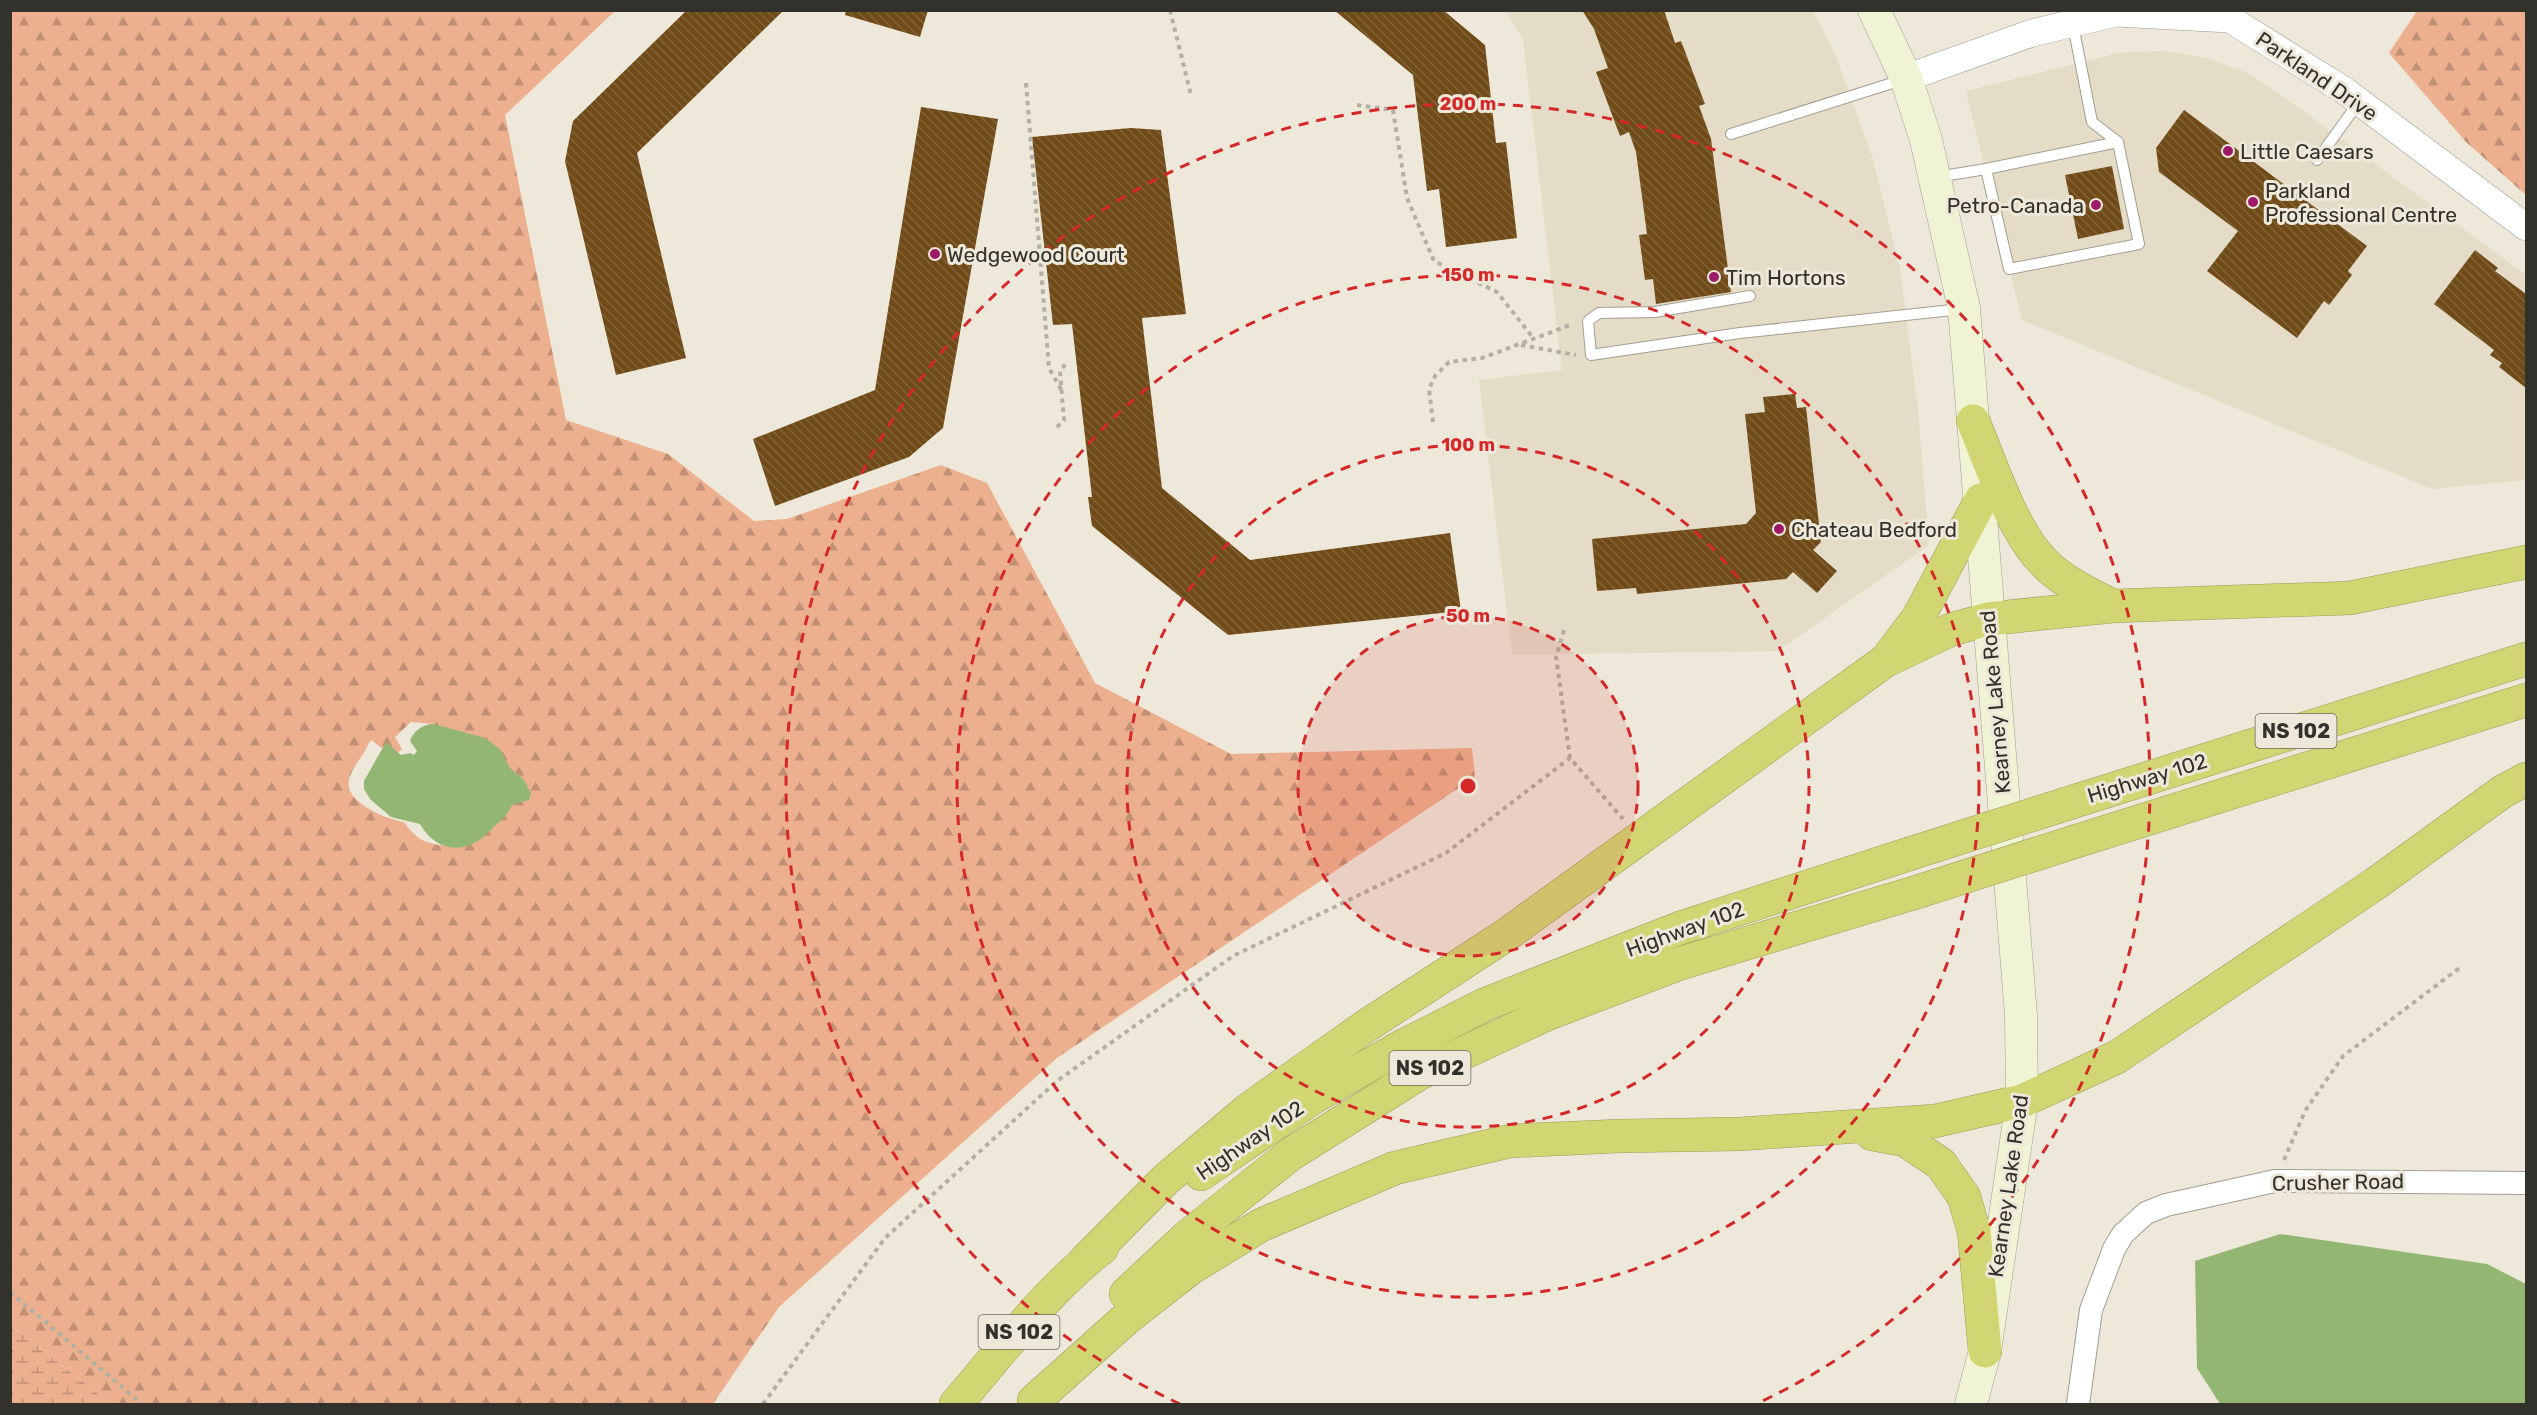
<svg xmlns="http://www.w3.org/2000/svg" width="2537" height="1415" font-family="Rubik,sans-serif">
	<defs>
		<pattern id="forest-firs" width="22" height="20" patternUnits="userSpaceOnUse" patternTransform="scale(1.5)"><rect width="22" height="20" fill="#edb08e"/><path d="M5 1l3.5 6h-7zM16 11l3.5 6h-7z" fill="#c19074"/></pattern>
		<pattern id="wetland-marsh" width="20" height="14" patternUnits="userSpaceOnUse" patternTransform="scale(1.5)"><rect width="20" height="14" fill="#edb08e"/><path d="M1 5h8M5 5V1M11 12h8M15 12V8" fill="none" stroke="#c19074"/></pattern>
		<pattern id="building-back-hatch" width="6" height="6" patternUnits="userSpaceOnUse" patternTransform="scale(1.5)"><rect width="6" height="6" fill="#704b18"/><path d="M-1 5l2 2M0 0l6 6M5-1l2 2" fill="none" stroke="#806339"/></pattern>
	</defs>
	<rect width="100%" height="100%" fill="#ede8d9"/>
	<g fill="#e4dcc6">
		<polygon points="1506,11 1813,11 1835,54 1872,156 1900,269 1918,409 1929,545 1778,651 1512,655 1479,380 1562,370 1523,40"/>
		<polygon points="2163,51 2206,58 2248,73 2287,99 2526,275 2526,480 2432,489 2022,320 1966,91 2118,53"/>
	</g>
	<g fill="url(#forest-firs)" fill-rule="evenodd">
		<path d="M10,11H615L505,115L566,420L668,454L754,521L787,519L941,465L987,483L1095,683L1231,754L1472,748L1475,777L1057,1058L779,1307L713,1404H111L11,1325ZM411,722L433,724L451,730L450,846C428,845 416,840 404,822C388,820 343,802 349,780C352,766 364,756 369,743L371,740L383,749L398,753L402,749L395,737Z"/>
		<polygon points="2417,11 2526,11 2526,195 2466,142 2389,53"/>
	</g>
	<polygon fill="url(#wetland-marsh)" points="11,1325 111,1404 11,1404"/>
	<g fill="#93b772">
		<path d="M434,724L485,738L500,749L510,768L524,780L531,793L529,800L512,805C507,817 499,821 491,830C468,855 437,854 420,824L391,817L370,799L364,789V781L386,742L401,755L410,753L414,755L417,751L410,741C413,731 423,724 434,724Z"/>
		<polygon points="2280,1234 2487,1264 2526,1284 2526,1404 2220,1404 2197,1368 2195,1261"/>
	</g>
	<g fill="url(#building-back-hatch)">
		<polygon points="687,10 784,10 637,153 686,358 616,375 565,161 573,121"/>
		<polygon points="846,10 928,10 920,37 845,15"/>
		<polygon points="1334,10 1443,10 1485,45 1496,143 1506,142 1517,238 1446,247 1439,189 1427,191 1413,75"/>
		<polygon points="1582,10 1664,10 1675,43 1681,41 1705,104 1699,106 1711,139 1731,292 1656,304 1653,279 1645,280 1639,235 1647,234 1636,152 1629,132 1620,136 1596,72 1608,68 1594,29"/>
		<polygon points="921,107 998,119 943,428 909,457 775,506 753,439 875,390"/>
		<polygon points="2184,110 2367,246 2348,271 2352,275 2329,305 2324,301 2297,338 2207,271 2238,231 2159,172 2156,148"/>
		<polygon points="1130,128 1161,130 1186,314 1142,318 1162,488 1250,560 1450,533 1461,611 1228,635 1092,526 1088,497 1092,497 1072,324 1053,325 1032,137"/>
		<polygon points="2112,166 2124,229 2078,239 2065,175"/>
		<polygon points="2475,250 2498,268 2495,271 2526,294 2526,388 2499,367 2502,363 2490,355 2494,350 2434,304"/>
		<polygon points="1795,394 1797,408 1806,407 1821,542 1813,550 1837,571 1817,593 1793,572 1786,579 1637,594 1636,588 1597,591 1592,539 1746,524 1756,513 1745,414 1765,412 1763,397"/>
	</g>
	<g fill="none" stroke-linecap="round" stroke-linejoin="round">
		<g stroke="#a39e90" stroke-width="12">
			<g id="service">
				<polyline points="1731,134 1905,79"/>
				<polyline points="2317,160 2359,102"/>
				<polyline points="1986,169 2118,142"/>
				<polyline points="1937,177 1986,169 2009,269 2139,244 2118,142 2092,122 2073,25"/>
				<polyline points="1750,296 1655,312 1599,313 1588,321 1591,355 1740,333 1961,309"/>
			</g>
		</g>
		<g stroke="#a39e90" stroke-width="24">
			<polyline id="minor" points="2078,1404 2091,1310 2114,1249 2123,1234 2146,1213 2166,1205 2275,1181 2526,1183"/>
		</g>
		<g stroke="#a39e90" stroke-width="28">
			<polyline id="tertiary" points="1906,78 2032,33 2116,13 2230,19 2345,91 2526,227"/>
		</g>
		<g stroke="#a39e90" stroke-width="33">
			<polyline id="secondary" points="1874,10 1906,78 1926,140 1964,308 2021,1015 2022,1101 1985,1351 1971,1404"/>
		</g>
		<g stroke="#9a9c5a" stroke-width="34">
			<g id="motorway">
				<path d="M1973,421C1990,461 2011,527 2040,558C2059,580 2087,593 2113,606"/>
				<polyline points="1890,655 1918,618 1981,500"/>
				<polyline points="2066,804 2526,659"/>
				<polyline points="2077,841 2526,700"/>
				<polyline points="1872,1134 1905,1140 1941,1164 1964,1197 1974,1231 1985,1351"/>
				<polyline points="1201,1174 1314,1097 1399,1048 1486,1004 1680,928 1909,854"/>
				<polyline points="1084,1262 1165,1180 1249,1109 1366,1026 1506,935 1885,661 1950,630 1988,619 2113,606 2350,598 2526,562"/>
				<polyline points="1126,1294 1187,1237 1291,1154 1420,1073 1547,1014 1678,964 1920,891"/>
				<polyline points="1034,1401 1128,1317 1191,1268 1261,1225 1395,1168 1510,1141 1619,1136 1740,1134 1935,1121 2022,1101 2117,1057 2375,884 2502,792 2526,779"/>
				<path d="M956,1404C1000,1353 1049,1288 1102,1248"/>
			</g>
		</g>
		<g stroke="#b3afa3" stroke-width="4" stroke-dasharray="4.5 4.5" stroke-linecap="butt">
			<polyline points="1170,10 1191,95"/>
			<polyline points="1026,83 1049,368 1062,391"/>
			<polyline points="1357,105 1393,110 1407,198 1434,261 1497,292 1534,339"/>
			<polyline points="1521,345 1576,355"/>
			<polyline points="1433,422 1429,389 1435,376 1449,362 1482,358 1573,324"/>
			<polyline points="1057,427 1064,420 1060,371 1068,361"/>
			<polyline points="1564,630 1556,657 1570,758 1623,819"/>
			<polyline points="2284,1160 2305,1111 2343,1056 2462,966"/>
			<polyline points="10,1292 142,1404"/>
			<polyline points="763,1404 885,1238 1057,1081 1233,956 1446,853 1570,758"/>
		</g>
		<use href="#service" stroke="#fff" stroke-width="10"/>
		<use href="#minor" stroke="#fff" stroke-width="22"/>
		<use href="#tertiary" stroke="#fff" stroke-width="27"/>
		<use href="#secondary" stroke="#f1f3d5" stroke-width="32"/>
		<use href="#motorway" stroke="#d1d673" stroke-width="33"/>
		<g stroke="#9a9c5a" stroke-width="34" stroke-linecap="butt">
			<g id="motorway-bridge">
				<polyline points="1909,854 2066,804"/>
				<polyline points="1920,891 2077,841"/>
			</g>
		</g>
		<use href="#motorway-bridge" stroke="#d1d673" stroke-width="33"/>
	</g>
	<circle cx="1468" cy="786" r="170" fill="#d62828" fill-opacity=".12"/>
	<g fill="none" stroke="#d62828" stroke-width="3" stroke-dasharray="10 8">
		<circle cx="1468" cy="786" r="170"/>
		<circle cx="1468" cy="786" r="341"/>
		<circle cx="1468" cy="786" r="511"/>
		<path d="M1180 1404A682 682 0 1 1 1756 1404"/>
	</g>
	<g fill="#9f1969" stroke="#ede8d9" stroke-width="2">
		<circle cx="2228" cy="151" r="6"/>
		<circle cx="2253" cy="202" r="6"/>
		<circle cx="2096" cy="205" r="6"/>
		<circle cx="935" cy="254" r="6"/>
		<circle cx="1714" cy="277" r="6"/>
		<circle cx="1779" cy="529" r="6"/>
	</g>
	<g text-anchor="middle" dominant-baseline="central" stroke-width="6" stroke-linejoin="round" paint-order="stroke">
		<g fill="#ede8d9" stroke="#6b685f" stroke-width="1.5">
			<rect x="2255.5" y="714" width="81" height="34" rx="4.5"/>
			<rect x="1389.5" y="1051" width="81" height="34" rx="4.5"/>
			<rect x="978.5" y="1315" width="81" height="34" rx="4.5"/>
		</g>
		<g font-size="20" font-weight="bold" fill="#33312b">
			<text x="2296" y="731">NS 102</text>
			<text x="1430" y="1068">NS 102</text>
			<text x="1019" y="1332">NS 102</text>
		</g>
		<g font-size="21" fill="#33312b" stroke="#ede8d9">
			<text transform="translate(2317 76) rotate(34)">Parkland Drive</text>
			<text transform="translate(1995 702) rotate(-95)">Kearney Lake Road</text>
			<text transform="translate(2147 778) rotate(-17)">Highway 102</text>
			<text transform="translate(1685 929) rotate(-20)">Highway 102</text>
			<text transform="translate(1250 1140) rotate(-34)">Highway 102</text>
			<text transform="translate(2338 1182) rotate(-1)">Crusher Road</text>
			<text transform="translate(2008 1186) rotate(-82)">Kearney Lake Road</text>
		</g>
		<g font-size="21" fill="#33312b" stroke="#ede8d9" text-anchor="start">
			<text x="2240" y="151">Little Caesars</text>
			<text x="2265" y="190">Parkland<tspan x="2265" dy="24">Professional Centre</tspan></text>
			<text x="2084" y="205" text-anchor="end">Petro-Canada</text>
			<text x="947" y="254">Wedgewood Court</text>
			<text x="1726" y="277">Tim Hortons</text>
			<text x="1791" y="529">Chateau Bedford</text>
		</g>
	</g>
	<circle cx="1468" cy="786" r="9" fill="#d62828" stroke="#ede8d9" stroke-width="3"/>
	<g font-size="18" text-anchor="middle" font-weight="bold" fill="#d62828" stroke="#ede8d9" stroke-width="6" stroke-linejoin="round" paint-order="stroke">
		<text x="1468" y="110">200 m</text>
		<text x="1468" y="281">150 m</text>
		<text x="1468" y="451">100 m</text>
		<text x="1468" y="622">50 m</text>
	</g>
	<rect width="2537" height="1415" fill="none" stroke="#33312b" stroke-width="24"/>
</svg>
